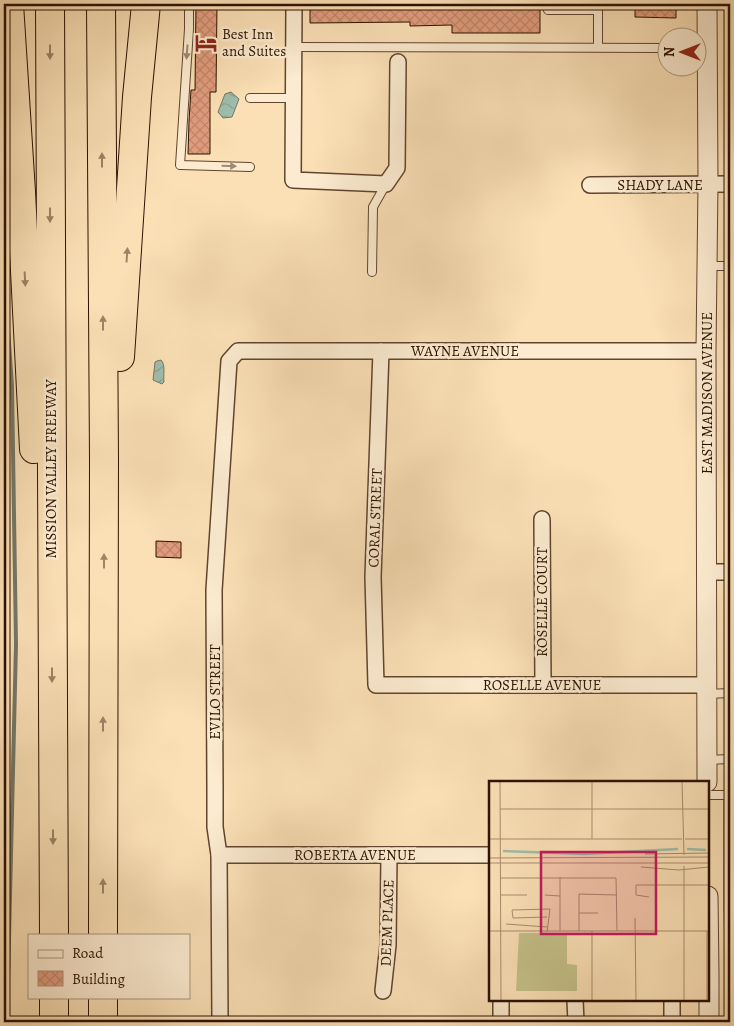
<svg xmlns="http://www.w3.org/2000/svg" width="734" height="1026" font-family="Alegreya,serif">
	<defs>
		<pattern id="park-crowns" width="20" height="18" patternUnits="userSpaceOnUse" patternTransform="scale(1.25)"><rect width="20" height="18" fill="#c5c189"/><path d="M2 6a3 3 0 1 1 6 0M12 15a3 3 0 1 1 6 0" fill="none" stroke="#a9a574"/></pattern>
		<pattern id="water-waves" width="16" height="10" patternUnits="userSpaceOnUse" patternTransform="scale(1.25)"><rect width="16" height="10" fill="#9fbdac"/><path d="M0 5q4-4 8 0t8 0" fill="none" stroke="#89a192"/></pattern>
		<pattern id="building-cross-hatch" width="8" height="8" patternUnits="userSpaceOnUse" patternTransform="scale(1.25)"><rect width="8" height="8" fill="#e19c7d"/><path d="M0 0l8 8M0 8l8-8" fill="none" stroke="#c1856a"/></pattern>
	</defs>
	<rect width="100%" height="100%" fill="#fbe0b6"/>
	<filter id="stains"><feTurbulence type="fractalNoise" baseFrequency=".004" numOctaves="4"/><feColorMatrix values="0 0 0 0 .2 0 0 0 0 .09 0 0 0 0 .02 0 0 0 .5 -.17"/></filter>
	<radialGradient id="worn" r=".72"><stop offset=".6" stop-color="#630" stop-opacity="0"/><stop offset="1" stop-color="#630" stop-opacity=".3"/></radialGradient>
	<polygon fill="url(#park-crowns)" stroke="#786945" points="724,797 730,797 730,1022 726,1022 724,903"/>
	<g fill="url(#water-waves)" stroke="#717868">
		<polygon points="231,92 239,99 232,117 223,118 218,112 225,94"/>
		<path d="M161,360C166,365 163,375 164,382L162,384L153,380L155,362L157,361Z"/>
	</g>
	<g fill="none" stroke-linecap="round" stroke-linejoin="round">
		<polyline stroke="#717868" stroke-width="4" points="4,273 12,386 16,644 7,1022"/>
	</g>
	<g fill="url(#building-cross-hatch)" stroke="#2c1101">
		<polygon points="196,4 217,4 216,92 210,92 210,154 188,154 189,121 191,90 195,90"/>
		<polygon points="310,4 540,4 540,33 452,33 452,25 410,26 410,22 310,23"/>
		<polygon points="635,4 676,4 676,18 635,17"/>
		<polygon points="156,541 181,542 181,558 156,557"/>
	</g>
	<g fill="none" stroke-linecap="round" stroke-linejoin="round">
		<g stroke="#60452e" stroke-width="10">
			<g id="service">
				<polyline points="189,4 189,29 180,165 250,167"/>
				<polyline points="548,10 598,10 598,47"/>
				<polyline points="294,47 666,48"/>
				<polyline points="250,98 294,98"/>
				<polyline points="707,266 730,266"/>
				<polyline points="372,272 373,207 386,184"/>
				<polyline points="707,694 730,693"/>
				<polyline points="707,760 730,759"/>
				<polyline points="708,795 730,795"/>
			</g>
		</g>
		<g stroke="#60452e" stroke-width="18">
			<g id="minor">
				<polyline points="294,4 293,180 386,184 397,168 398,62"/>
				<polyline points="590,185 730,184"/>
				<polyline points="381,351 373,577 376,685 707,685"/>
				<polyline points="542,519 543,685"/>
				<polyline points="707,572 730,572"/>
				<polyline points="219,855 490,855"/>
				<polyline points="383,991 388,945 389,855"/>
				<polyline points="575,1000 576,1022"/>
				<polyline points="672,1000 672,1022"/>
				<polyline points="220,1022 219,855 215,827 215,788 214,590 229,361 238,351 706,351"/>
				<polyline points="501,1022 501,1000"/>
			</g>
		</g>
		<g stroke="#60452e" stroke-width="21">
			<g id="tertiary">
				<polyline points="707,4 708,184 706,351 707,782"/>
				<polyline points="708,896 709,974 709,1022"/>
			</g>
		</g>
		<g stroke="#2c1101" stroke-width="30">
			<g id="motorway">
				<polyline points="9,4 21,192 34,449"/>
				<polyline points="50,4 54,935"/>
				<polyline points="101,4 104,459 103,935"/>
				<polyline points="120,357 137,97 146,4"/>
				<polyline points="54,997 54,1022"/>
				<polyline points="103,1022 103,997"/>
			</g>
		</g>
		<use href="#service" stroke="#fcebd0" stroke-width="8"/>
		<use href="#minor" stroke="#fcebd0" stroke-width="15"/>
		<use href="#tertiary" stroke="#fcebd0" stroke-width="19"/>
		<use href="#motorway" stroke="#fbe0b6" stroke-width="28"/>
	</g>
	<defs><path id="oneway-solid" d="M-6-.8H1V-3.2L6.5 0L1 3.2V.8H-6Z" transform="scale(1.25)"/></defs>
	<g fill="#9e8365">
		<use href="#oneway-solid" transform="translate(50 52) rotate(90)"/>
		<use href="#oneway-solid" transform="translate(102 160) rotate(-90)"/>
		<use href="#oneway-solid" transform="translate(50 215) rotate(90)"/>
		<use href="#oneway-solid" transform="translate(127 255) rotate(-86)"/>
		<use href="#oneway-solid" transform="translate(25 279) rotate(87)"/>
		<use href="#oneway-solid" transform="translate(103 323) rotate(-90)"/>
		<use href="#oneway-solid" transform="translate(104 561) rotate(-90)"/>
		<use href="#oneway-solid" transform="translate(52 675) rotate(90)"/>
		<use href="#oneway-solid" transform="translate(103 724) rotate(-90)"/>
		<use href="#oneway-solid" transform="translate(53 837) rotate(90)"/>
		<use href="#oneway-solid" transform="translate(103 886) rotate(-90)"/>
	</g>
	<g fill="#9e8973">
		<use href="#oneway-solid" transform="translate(187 52) rotate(94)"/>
		<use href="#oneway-solid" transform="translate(229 166) rotate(1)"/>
	</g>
	<defs>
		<g id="hotel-bare" transform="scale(1.725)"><path d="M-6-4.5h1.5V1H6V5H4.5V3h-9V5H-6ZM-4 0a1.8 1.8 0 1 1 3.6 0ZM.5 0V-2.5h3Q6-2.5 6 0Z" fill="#8f2418" stroke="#fcebd0" stroke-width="2.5" paint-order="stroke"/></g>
	</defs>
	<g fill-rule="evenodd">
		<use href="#hotel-bare" x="206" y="43"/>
	</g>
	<g text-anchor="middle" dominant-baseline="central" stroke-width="5" stroke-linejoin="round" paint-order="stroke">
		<g font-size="15" fill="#2c1101" stroke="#fcebd0" text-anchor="start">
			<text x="222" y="34">Best Inn<tspan x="222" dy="17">and Suites</tspan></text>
		</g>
		<g font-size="15" fill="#2c1101" stroke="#fcebd0">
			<text x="660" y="185">SHADY LANE</text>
			<text x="465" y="351">WAYNE AVENUE</text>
			<text transform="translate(707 393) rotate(-90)">EAST MADISON AVENUE</text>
			<text transform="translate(51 469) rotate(-90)">MISSION VALLEY FREEWAY</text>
			<text transform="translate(375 518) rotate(-88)">CORAL STREET</text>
			<text transform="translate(542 602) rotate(-90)">ROSELLE COURT</text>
			<text x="542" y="685">ROSELLE AVENUE</text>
			<text transform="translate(215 692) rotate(-90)">EVILO STREET</text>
			<text x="355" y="855">ROBERTA AVENUE</text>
			<text transform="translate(387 923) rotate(-88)">DEEM PLACE</text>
		</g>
	</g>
	<g transform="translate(489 781)">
		<rect width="220" height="220" fill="#fbe0b6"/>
		<path d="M30,152H78V183L88,184V210H27Z" fill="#c5c189"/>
		<path d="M86,186V209H60L63,187Z" fill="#c5c189"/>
		<path fill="none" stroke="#9fbdac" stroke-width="2.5" d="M198,68L217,69M14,70L95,73L189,68"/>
		<path fill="none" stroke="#a88d6e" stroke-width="1" d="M11,0L12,220M103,0V58M193,0L195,74M11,28H220M0,58H193M196,58H220M156,73L220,72M0,77L220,76M0,82H220M195,85V220M152,86L190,89L220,86M71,96V150M11,97H127L128,150M11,114H38M56,114L71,115M160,116L147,114V104H220M90,132H109M58,136L24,137L23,129L61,128L58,151M146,137L147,220M17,143L58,146M0,150H220M90,150V113L128,114M103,150V220M218,150V220"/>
		<path fill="#c2185b" fill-opacity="0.15" stroke="#c2185b" stroke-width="2.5" d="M52,71H167V153H52Z"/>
		<rect width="220" height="220" fill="none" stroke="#2c1101" stroke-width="2.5"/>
	</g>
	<rect width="734" height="1026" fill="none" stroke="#fbe0b6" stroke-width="20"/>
	<rect x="5" y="5" width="724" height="1016" fill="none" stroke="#2c1101" stroke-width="2.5"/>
	<rect x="10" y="10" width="714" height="1006" fill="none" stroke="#2c1101"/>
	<rect x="28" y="934" width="162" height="65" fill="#fcebd0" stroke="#a9947d"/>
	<rect x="38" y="950" width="25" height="8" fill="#fcebd0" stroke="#a9947d"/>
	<text x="72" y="958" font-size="15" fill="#2c1101">Road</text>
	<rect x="38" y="971" width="25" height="15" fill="url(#building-cross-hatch)" stroke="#a9947d"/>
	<text x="72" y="984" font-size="15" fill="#2c1101">Building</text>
	<g transform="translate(682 52) rotate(270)"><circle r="24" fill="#fcebd0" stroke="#a9947d"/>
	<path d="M0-4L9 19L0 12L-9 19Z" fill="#8f2418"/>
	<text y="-8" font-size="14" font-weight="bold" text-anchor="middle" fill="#2c1101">N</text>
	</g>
	<rect width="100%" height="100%" filter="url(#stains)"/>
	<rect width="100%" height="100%" fill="url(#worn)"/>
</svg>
